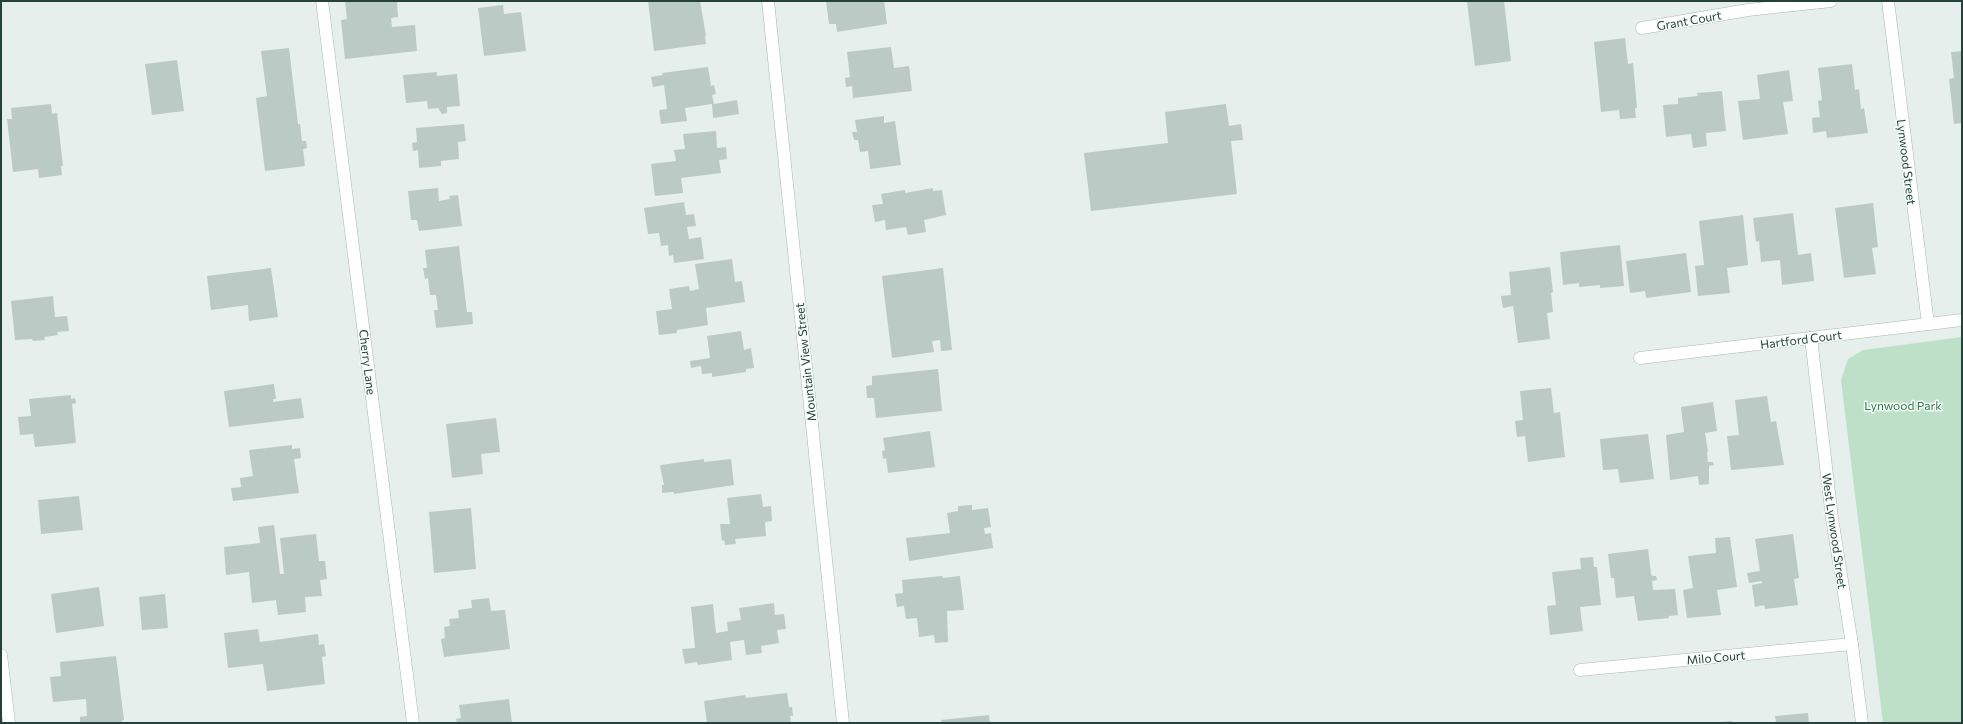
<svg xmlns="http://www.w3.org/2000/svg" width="1963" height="724" font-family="Commissioner,sans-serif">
	<rect width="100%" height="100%" fill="#e6efeb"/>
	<polygon fill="#bfe0c8" points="1962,337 1962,723 1883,723 1841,380 1848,359 1863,350"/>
	<g fill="#bbcac4">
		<polygon points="345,1 397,1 398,17 391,18 392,27 415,25 417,51 345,59 341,20 347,19"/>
		<polygon points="648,1 700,1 706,36 705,36 706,44 654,51"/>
		<polygon points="826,1 884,1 887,24 837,32 836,24 829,24"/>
		<polygon points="1504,1 1511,61 1475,66 1467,2"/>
		<polygon points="503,5 504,14 521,12 526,51 484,56 478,8"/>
		<polygon points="1625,38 1628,64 1633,63 1637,108 1635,108 1636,118 1620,119 1619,110 1601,112 1594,42"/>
		<polygon points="891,47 894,68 909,66 912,91 853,98 852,86 846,87 845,78 850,77 847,52"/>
		<polygon points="289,48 298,124 300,124 302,141 306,141 307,148 303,149 305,166 265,171 256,98 267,96 261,51"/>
		<polygon points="1962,51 1962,123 1954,124 1949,79 1954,78 1951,52"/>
		<polygon points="177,60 184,111 152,115 145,64"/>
		<polygon points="1852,64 1855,90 1859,89 1861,109 1864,108 1868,133 1827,138 1826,131 1813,133 1812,118 1820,117 1818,101 1822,100 1818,68"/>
		<polygon points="708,67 711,86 714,85 716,94 712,95 714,104 737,100 739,114 713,118 712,104 685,108 687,121 661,124 659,110 667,109 664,85 653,87 651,77 663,75 662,73"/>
		<polygon points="1789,70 1793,101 1783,102 1788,134 1743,140 1738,101 1760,99 1757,75"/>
		<polygon points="437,72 437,76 457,74 460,106 447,107 447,113 442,114 438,108 428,109 427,101 406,103 403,75"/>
		<polygon points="1722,91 1726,131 1706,133 1707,146 1693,148 1691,134 1666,137 1663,105 1678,104 1678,98 1698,96 1697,93"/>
		<polygon points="51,104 52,114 57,113 63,166 61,166 62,175 39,178 38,169 13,172 7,119 12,119 11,108"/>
		<polygon points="1226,104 1229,126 1241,124 1243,140 1231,141 1237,194 1091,211 1084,153 1168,143 1165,112"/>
		<polygon points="884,116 884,123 895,121 901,165 870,169 868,151 860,152 858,140 854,140 852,132 857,132 855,120"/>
		<polygon points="464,124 466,141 458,142 459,159 441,161 441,166 419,168 418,150 413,151 412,143 417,142 416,128"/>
		<polygon points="716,131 717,148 726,147 727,159 719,160 721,173 681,178 683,193 655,196 651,164 676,161 674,150 685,149 683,134"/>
		<polygon points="438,188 439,201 450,199 449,196 458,195 462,226 419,231 417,220 411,220 408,191"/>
		<polygon points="933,188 933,191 942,190 946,215 924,220 926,232 908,235 906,227 886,230 885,220 875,222 872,205 883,204 881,194 905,190 905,193"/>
		<polygon points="684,202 686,215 694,214 696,226 687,227 689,239 701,237 704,259 674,263 673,255 669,256 668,245 661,246 659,233 648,234 644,208"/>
		<polygon points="1873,203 1878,247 1872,248 1876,274 1844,278 1835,208"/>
		<polygon points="1793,213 1798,255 1811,253 1814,281 1782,285 1780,260 1761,262 1759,241 1756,242 1753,218"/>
		<polygon points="1743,215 1748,265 1727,268 1730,293 1698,296 1695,266 1704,265 1699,221"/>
		<polygon points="1620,245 1624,286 1600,288 1600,285 1579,287 1579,283 1563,285 1560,252"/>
		<polygon points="459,246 467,312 472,312 473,324 436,328 434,310 438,310 436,295 430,295 428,278 425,279 423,268 427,268 425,250"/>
		<polygon points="1686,253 1691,292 1646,298 1645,291 1630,293 1626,261"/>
		<polygon points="732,259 735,282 742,281 745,302 706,308 708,325 677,330 677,333 659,335 656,311 672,309 669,289 689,286 690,291 699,289 695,264"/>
		<polygon points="1550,267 1553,292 1551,293 1553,312 1547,313 1550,339 1518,343 1513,306 1503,308 1501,296 1511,295 1509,272"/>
		<polygon points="271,268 278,317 249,321 248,305 211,310 207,276"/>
		<polygon points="943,268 952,350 941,351 940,340 932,341 934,352 892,358 882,276"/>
		<polygon points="53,296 55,317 67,316 69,331 57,332 58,335 44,337 45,340 33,341 32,339 15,340 11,301"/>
		<polygon points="741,331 744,350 751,348 754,368 746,369 746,372 712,377 712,373 702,374 701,366 691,368 690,361 710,358 707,336"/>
		<polygon points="938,369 942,411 876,418 874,398 867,398 866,386 872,385 872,376"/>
		<polygon points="274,384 276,399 273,399 273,402 301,398 304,418 229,427 224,391"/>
		<polygon points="1551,388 1554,413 1560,412 1565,457 1528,462 1525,436 1517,437 1515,421 1523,420 1520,391"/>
		<polygon points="71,395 71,399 75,398 76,403 72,404 76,443 35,447 33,434 20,435 18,417 31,416 29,399"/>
		<polygon points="1767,396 1771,422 1776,421 1784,465 1731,470 1727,436 1739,435 1735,400"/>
		<polygon points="1713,402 1717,431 1705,433 1708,452 1707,452 1708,462 1713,462 1714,465 1709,466 1709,484 1699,485 1698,476 1670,480 1666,435 1684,432 1681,407"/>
		<polygon points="496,418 500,452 481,454 483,474 452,478 446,424"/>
		<polygon points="930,431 935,467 888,473 886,458 883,459 882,451 885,450 883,438"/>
		<polygon points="1648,434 1654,479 1620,483 1618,469 1603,470 1600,439"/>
		<polygon points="292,445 292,449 300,448 301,458 294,459 299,493 233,501 231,488 241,487 240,478 253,476 249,450"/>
		<polygon points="704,459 704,462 731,459 734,485 674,494 674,492 662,493 662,485 664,485 660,466 661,465"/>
		<polygon points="761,494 763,507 771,506 772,521 765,522 766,536 735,539 736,544 725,545 724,540 722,541 720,524 730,524 727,498"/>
		<polygon points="79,496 83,530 41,534 38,500"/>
		<polygon points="972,505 972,510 988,508 991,527 984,528 985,534 991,533 993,548 909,561 906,538 950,533 947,513 958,511 958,506"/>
		<polygon points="471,508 476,569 434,573 429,512"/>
		<polygon points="274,525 280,574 284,574 280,538 316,534 319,561 325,561 327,579 320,580 322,596 305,597 306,612 278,615 276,600 252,603 249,572 226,575 224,547 260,543 258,527"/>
		<polygon points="1793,534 1799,578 1794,579 1798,605 1765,609 1764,605 1755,607 1752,585 1762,583 1762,581 1749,583 1747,573 1760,571 1755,539"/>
		<polygon points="1730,537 1737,587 1717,590 1721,615 1687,618 1683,590 1693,588 1688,556 1716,553 1715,538"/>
		<polygon points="1648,549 1651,574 1652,576 1656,576 1657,580 1652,581 1653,590 1675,589 1678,615 1669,616 1669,618 1638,621 1634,596 1616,598 1614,578 1611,578 1608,554"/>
		<polygon points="1593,557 1594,567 1597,567 1601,605 1580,607 1583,631 1550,635 1547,606 1556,605 1552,572 1581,569 1580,558"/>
		<polygon points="942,576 943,578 960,576 964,610 947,611 948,642 935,643 934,635 919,637 917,618 906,619 904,606 897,607 895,594 903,593 902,580"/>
		<polygon points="99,587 104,626 56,633 51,594"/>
		<polygon points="165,594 168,628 142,630 139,597"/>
		<polygon points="489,598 491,611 505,610 510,649 444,657 441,639 445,638 444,627 450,626 449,619 459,618 458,610 472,608 471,600"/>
		<polygon points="774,603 775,615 784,614 786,629 777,630 779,643 761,646 762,653 746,655 744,640 730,642 732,660 698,665 697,662 685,664 682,649 695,648 691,607 713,604 716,633 728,631 727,622 741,620 739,608"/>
		<polygon points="258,629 260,642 318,634 319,645 324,644 326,656 322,657 325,684 267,691 263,664 228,668 224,633"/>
		<polygon points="116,656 124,720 122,720 122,723 80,723 80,717 87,716 86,699 53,702 50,677 61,676 60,662"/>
		<polygon points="787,693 789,707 792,707 793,716 790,716 791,723 707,723 704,701 745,695 746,698"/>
		<polygon points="509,699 512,723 457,723 456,719 461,718 459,705"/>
		<polygon points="1808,713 1809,723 1776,723 1775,716"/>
		<polygon points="989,715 990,723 942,723 941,720"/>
		<polygon points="1732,721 1733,723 1720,723 1720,722"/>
	</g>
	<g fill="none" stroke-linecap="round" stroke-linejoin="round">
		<g stroke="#a8b8b2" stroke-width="13">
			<g id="street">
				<polyline points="322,1 413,723"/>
				<polyline points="768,1 843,723"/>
				<polyline points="1888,1 1928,324"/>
				<polyline points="1642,28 1748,10 1831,1"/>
				<polyline points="1811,338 1832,518 1852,644 1862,723"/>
				<polyline points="1640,358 1962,320"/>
				<polyline points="1,655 9,723"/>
				<polyline points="1580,670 1852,644"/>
			</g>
		</g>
		<use href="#street" stroke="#fff" stroke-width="12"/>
	</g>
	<g text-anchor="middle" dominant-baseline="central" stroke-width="3" stroke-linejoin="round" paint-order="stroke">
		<g font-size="12" fill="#24423a" stroke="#f7fbf9">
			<text transform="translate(1689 20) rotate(-10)">Grant Court</text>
			<text transform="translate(1907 162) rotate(83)">Lynwood Street</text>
			<text transform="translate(1801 339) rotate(-7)">Hartford Court</text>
			<text transform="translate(368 362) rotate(83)">Cherry Lane</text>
			<text transform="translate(805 362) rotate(-96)">Mountain View Street</text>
			<text transform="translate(1835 531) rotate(82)">West Lynwood Street</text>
			<text transform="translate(1716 657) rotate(-5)">Milo Court</text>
		</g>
		<g font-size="12" fill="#2d7a4b" stroke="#f7fbf9">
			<text x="1903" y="405">Lynwood Park</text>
		</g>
	</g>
	<rect width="1963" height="724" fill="none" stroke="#24423a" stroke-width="4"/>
</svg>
